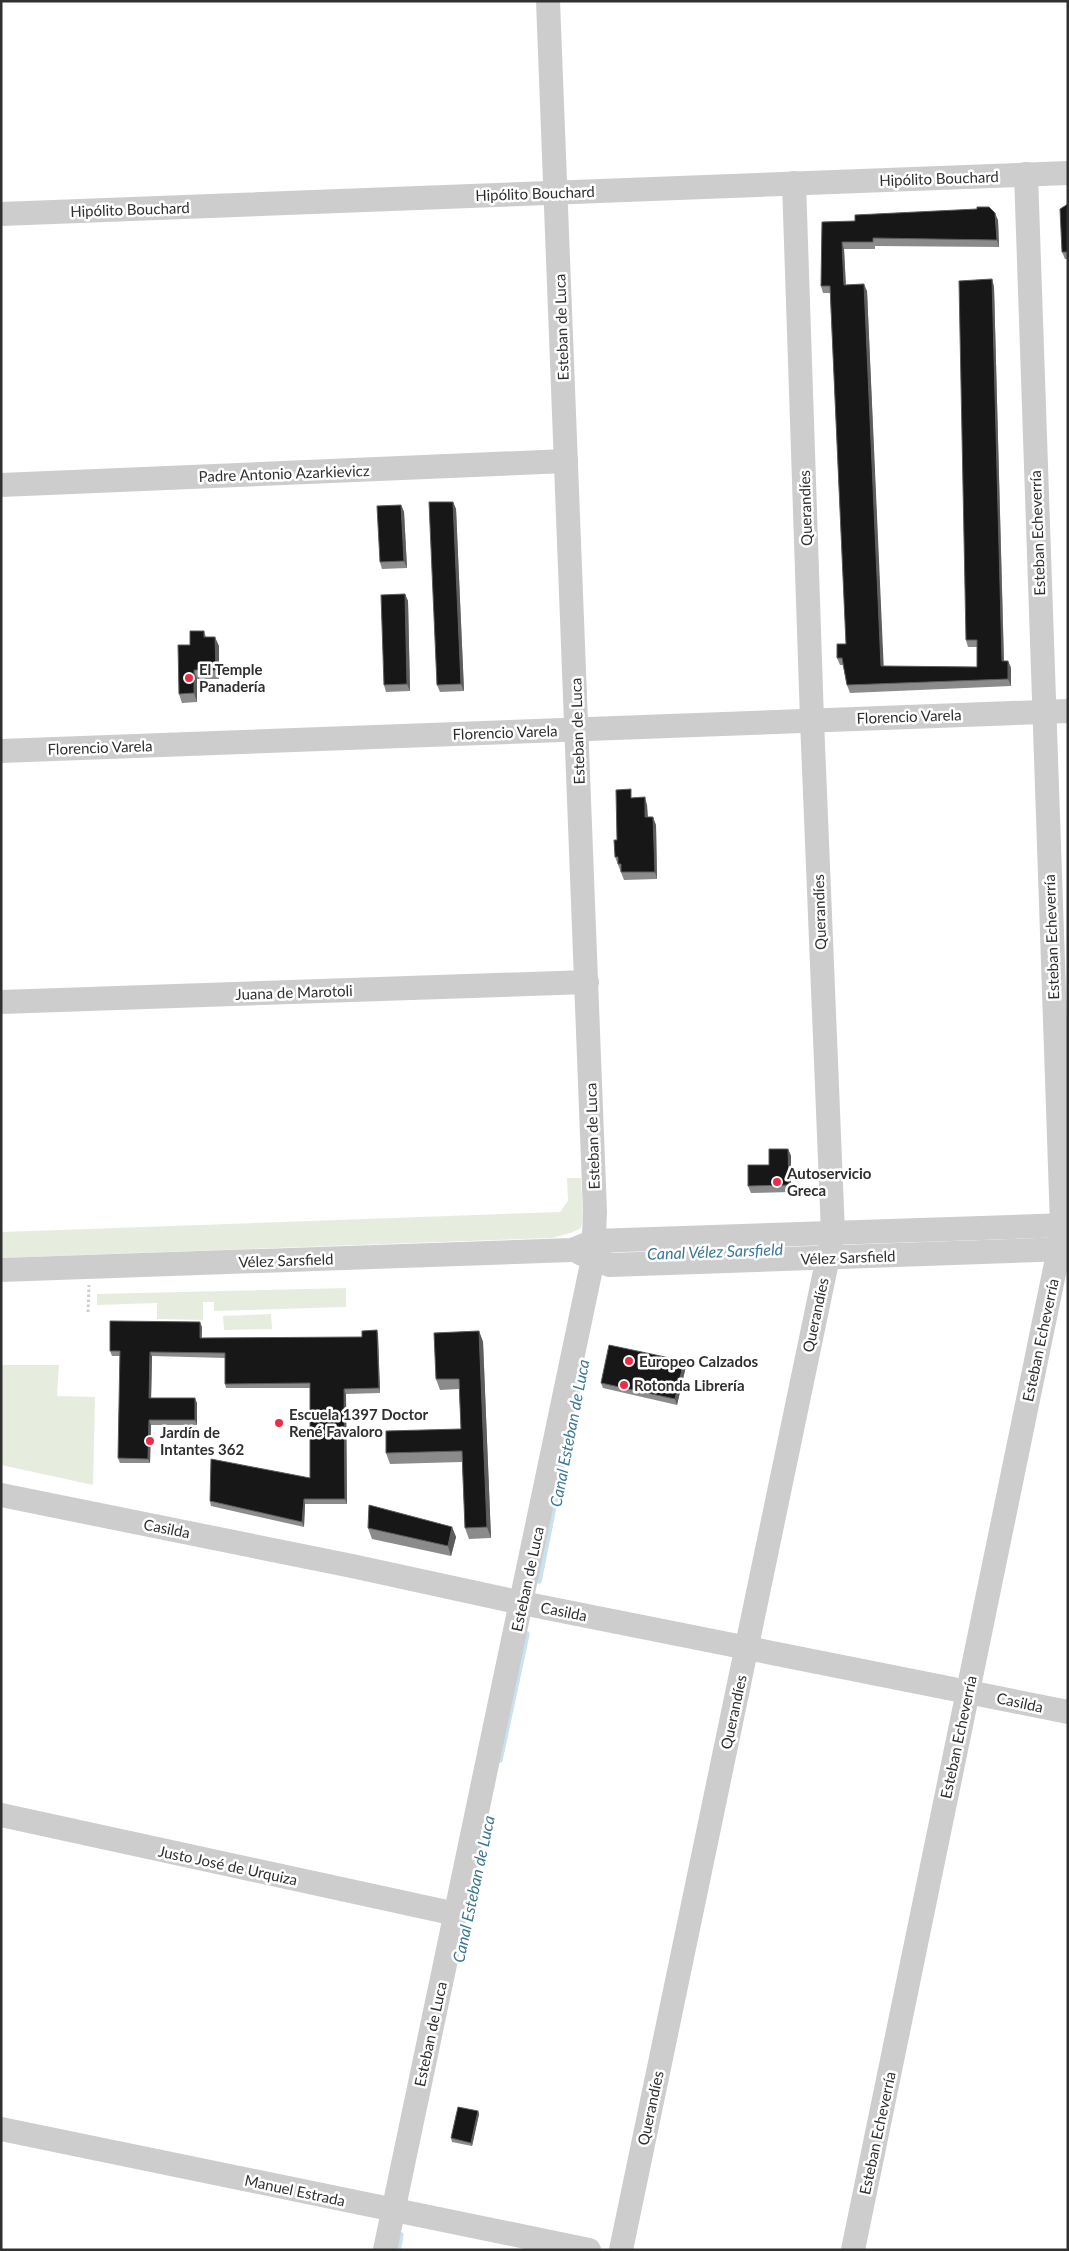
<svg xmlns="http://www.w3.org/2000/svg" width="1069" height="2251" font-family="Lato,sans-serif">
	<rect width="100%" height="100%" fill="#fff"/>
	<g fill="#e7edde">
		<polygon points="567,1178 581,1178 583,1216 581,1228 571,1233 552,1238 1,1258 1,1230 3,1232 560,1212 568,1201"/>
		<polygon points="346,1288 346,1307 214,1311 214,1302 203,1302 203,1320 157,1319 157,1303 97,1305 97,1294"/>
		<polygon points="271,1314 272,1329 224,1330 223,1316"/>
		<polygon points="1,1365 59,1365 57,1396 95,1397 93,1485 1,1465"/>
	</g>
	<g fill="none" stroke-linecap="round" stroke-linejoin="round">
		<g stroke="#c9e2ee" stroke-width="5.5">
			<polyline points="539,1581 578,1387"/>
			<polyline points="500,1760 527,1634"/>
			<polyline points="398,2250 401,2235"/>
		</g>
		<polyline stroke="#cdcdcd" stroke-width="3" stroke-dasharray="2.5 2.5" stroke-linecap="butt" points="88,1312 89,1285"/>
		<g stroke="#cdcdcd" stroke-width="24">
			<polyline points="1,214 1068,173"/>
			<polyline points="1,485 566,461"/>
			<polyline points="1,751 1068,711"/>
			<polyline points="1,1002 587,982"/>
			<polyline points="580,1253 610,1265 1068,1249"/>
			<polyline points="1,1270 572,1250 594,1241 1068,1225"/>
			<polyline points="1,1495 352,1566 522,1603 1068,1712"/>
			<polyline points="1,1815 456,1914"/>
			<polyline points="1,2129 589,2250"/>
			<polyline points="385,2250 593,1259 595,1212 548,1"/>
			<polyline points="621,2250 833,1233 812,720 794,183"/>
			<polyline points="853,2250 1059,1249 1062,1225 1026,174"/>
		</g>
	</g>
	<g fill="#8b8b8b">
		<polygon points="1068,204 1068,259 1065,259 1062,252"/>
		<polygon points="998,220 999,247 875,246 875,249 844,249 846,285 867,291 883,666 977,667 977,647 968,647 966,640 992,279 994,287 1004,661 1008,661 1011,668 1011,686 850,693 847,685 843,665 840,665 837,658 846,644 830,293 823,293 821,286 822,222"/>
		<polygon points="453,502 456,509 464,691 440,692 437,685"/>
		<polygon points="401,505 404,512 407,568 382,569 380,562"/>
		<polygon points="405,594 408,601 410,691 386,692 384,685"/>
		<polygon points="204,631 206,637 219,646 219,679 197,679 197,702 182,703 179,694 190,645"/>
		<polygon points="634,797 647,805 648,817 656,825 657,879 624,880 615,857"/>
		<polygon points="788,1149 791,1156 791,1192 751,1193 748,1186 769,1165"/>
		<polygon points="202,1327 202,1338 362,1337 377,1330 378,1335 380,1393 346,1394 347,1504 305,1504 304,1527 211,1506 210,1501 310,1478 310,1388 226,1388 225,1384 225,1358 152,1356 151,1398 197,1403 197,1425 151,1425 150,1463 120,1463 118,1458 120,1356 112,1356 110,1351"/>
		<polygon points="479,1331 483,1342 491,1538 469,1539 465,1528 462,1462 390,1464 386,1453 461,1429 459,1389 440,1390 436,1379"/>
		<polygon points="684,1361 686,1366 677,1405 603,1388 601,1383"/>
		<polygon points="452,1527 456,1537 451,1556 372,1539 368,1528"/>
		<polygon points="478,2111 479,2114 472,2146 452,2142 451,2138"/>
	</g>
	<g fill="#5d5d5d">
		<polygon points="995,213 998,220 999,247 997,240"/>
		<polygon points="842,242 844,249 846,292 844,285"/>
		<polygon points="992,279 994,287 1004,668 1002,661"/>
		<polygon points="864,284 867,291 884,673 881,666"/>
		<polygon points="453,502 456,509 464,691 461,684"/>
		<polygon points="401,505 404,512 407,568 404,561"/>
		<polygon points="405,594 408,601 410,691 407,684"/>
		<polygon points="215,637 219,646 219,679 216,670"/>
		<polygon points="1008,661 1011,668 1011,686 1008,679"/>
		<polygon points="194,670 197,679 197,702 194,693"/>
		<polygon points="645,797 647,805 648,825 645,817"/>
		<polygon points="653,817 656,825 657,879 655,872"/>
		<polygon points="788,1149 791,1156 791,1192 789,1185"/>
		<polygon points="200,1322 202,1327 201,1343 200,1338"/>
		<polygon points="377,1330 378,1335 380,1393 379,1388"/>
		<polygon points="479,1331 483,1342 491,1538 487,1527"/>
		<polygon points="150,1352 152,1356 151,1403 149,1398"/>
		<polygon points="684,1361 686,1366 677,1405 675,1399"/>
		<polygon points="344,1389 346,1394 347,1504 345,1499"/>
		<polygon points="195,1398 197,1403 197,1425 195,1420"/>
		<polygon points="149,1420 151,1425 150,1463 148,1459"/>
		<polygon points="304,1499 305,1504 304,1527 302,1522"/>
		<polygon points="452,1527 456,1537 451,1556 448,1546"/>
		<polygon points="478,2111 479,2114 472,2146 471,2143"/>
	</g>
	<g fill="#171717" stroke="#5d5d5d">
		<polygon points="1068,204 1068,252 1062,252 1060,209"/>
		<polygon points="977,207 989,207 995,213 997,240 873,238 873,242 842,242 844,285 864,284 881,666 977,667 977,640 966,640 959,281 992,279 1002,661 1008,661 1008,679 847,685 842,658 837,658 837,644 846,644 830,286 821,286 822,222 855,221 855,215 977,209"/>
		<polygon points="429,502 453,502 461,684 437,685"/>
		<polygon points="401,505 404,561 380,562 377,506"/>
		<polygon points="405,594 407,684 384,685 381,595"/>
		<polygon points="190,631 204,631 204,637 215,637 216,670 194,670 194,693 179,694 178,645 190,645"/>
		<polygon points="631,789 631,798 645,797 645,817 653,817 655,872 621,872 621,864 618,864 618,857 615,857 614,840 617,840 616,790"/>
		<polygon points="769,1149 788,1149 789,1185 748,1186 748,1165 769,1165"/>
		<polygon points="110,1321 200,1322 200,1338 362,1337 362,1331 377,1330 379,1388 344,1389 345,1499 304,1499 302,1522 210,1501 211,1459 310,1478 310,1383 225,1384 225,1353 150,1352 149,1398 195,1398 195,1420 149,1420 148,1459 118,1458 120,1351 110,1351"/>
		<polygon points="479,1331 487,1527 465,1528 462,1451 386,1453 386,1431 461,1429 459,1379 436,1379 434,1333"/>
		<polygon points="609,1345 684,1361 675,1399 601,1383"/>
		<polygon points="369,1505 452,1527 448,1546 368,1528"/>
		<polygon points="458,2107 478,2111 471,2143 451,2138"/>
	</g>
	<g fill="#ec2d47" stroke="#fff" stroke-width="2">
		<circle cx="189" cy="678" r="5"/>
		<circle cx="777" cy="1182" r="5"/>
		<circle cx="629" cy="1361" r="5"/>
		<circle cx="624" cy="1385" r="5"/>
		<circle cx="279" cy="1423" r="5"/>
		<circle cx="150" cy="1441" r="5"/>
	</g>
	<g text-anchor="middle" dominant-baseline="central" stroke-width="5" stroke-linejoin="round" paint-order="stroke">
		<g font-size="15" fill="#303030" stroke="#fff">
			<text transform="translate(939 178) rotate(-2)">Hipólito Bouchard</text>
			<text transform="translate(535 193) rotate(-2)">Hipólito Bouchard</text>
			<text transform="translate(130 209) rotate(-2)">Hipólito Bouchard</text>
			<text transform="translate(561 327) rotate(-92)">Esteban de Luca</text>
			<text transform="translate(284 473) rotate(-2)">Padre Antonio Azarkievicz</text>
			<text transform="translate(805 508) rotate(-92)">Querandíes</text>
			<text transform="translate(1037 533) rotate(-92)">Esteban Echeverría</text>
			<text transform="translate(909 716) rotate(-2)">Florencio Varela</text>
			<text transform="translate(577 731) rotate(-92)">Esteban de Luca</text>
			<text transform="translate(505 732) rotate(-2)">Florencio Varela</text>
			<text transform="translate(100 747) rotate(-2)">Florencio Varela</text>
			<text transform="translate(819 912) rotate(-92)">Querandíes</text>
			<text transform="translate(1051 937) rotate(-92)">Esteban Echeverría</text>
			<text transform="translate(294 992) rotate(-2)">Juana de Marotoli</text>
			<text transform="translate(592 1136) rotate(-92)">Esteban de Luca</text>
			<text transform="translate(848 1257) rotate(-2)">Vélez Sarsfield</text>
			<text transform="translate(286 1260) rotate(-2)">Vélez Sarsfield</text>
			<text transform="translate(815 1315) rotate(-78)">Querandíes</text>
			<text transform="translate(1040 1340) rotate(-78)">Esteban Echeverría</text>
			<text transform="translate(167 1528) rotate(11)">Casilda</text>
			<text transform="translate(527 1579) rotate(-78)">Esteban de Luca</text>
			<text transform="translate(564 1611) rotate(11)">Casilda</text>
			<text transform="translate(1020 1702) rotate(12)">Casilda</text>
			<text transform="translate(733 1712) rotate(-78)">Querandíes</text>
			<text transform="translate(958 1737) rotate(-78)">Esteban Echeverría</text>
			<text transform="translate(228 1865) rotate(12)">Justo José de Urquiza</text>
			<text transform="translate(430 2034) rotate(-78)">Esteban de Luca</text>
			<text transform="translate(650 2108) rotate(-78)">Querandíes</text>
			<text transform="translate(877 2133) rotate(-78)">Esteban Echeverría</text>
			<text transform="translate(295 2190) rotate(12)">Manuel Estrada</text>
		</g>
		<g font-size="15" font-weight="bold" fill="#303030" stroke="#fff" text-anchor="start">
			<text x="199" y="669">El Temple<tspan x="199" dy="17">Panadería</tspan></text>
			<text x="787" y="1173">Autoservicio<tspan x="787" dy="17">Greca</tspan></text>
			<text x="639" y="1361">Europeo Calzados</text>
			<text x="634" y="1385">Rotonda Librería</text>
			<text x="289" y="1414">Escuela 1397 Doctor<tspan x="289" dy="17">René Favaloro</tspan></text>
			<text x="160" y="1432">Jardín de<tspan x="160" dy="17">Intantes 362</tspan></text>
		</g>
		<g font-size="16" font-style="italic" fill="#3a7896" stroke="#fff">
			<text transform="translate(715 1251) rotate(-2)">Canal Vélez Sarsfield</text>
			<text transform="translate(569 1433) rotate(-79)">Canal Esteban de Luca</text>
			<text transform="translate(473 1889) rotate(-78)">Canal Esteban de Luca</text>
		</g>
	</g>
	<rect width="1069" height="2251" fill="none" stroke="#303030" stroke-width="5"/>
</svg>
